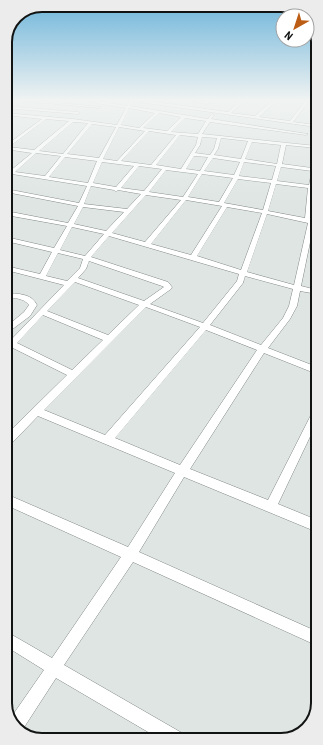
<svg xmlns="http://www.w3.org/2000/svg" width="323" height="745" font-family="'Roboto Condensed',sans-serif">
	<rect width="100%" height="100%" fill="#dee5e2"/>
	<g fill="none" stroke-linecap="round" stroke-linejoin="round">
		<g stroke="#828985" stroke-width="1">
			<g id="minor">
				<polygon points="14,100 27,100 101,107 99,108"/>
				<path d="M89,100L127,106L130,100H140L228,112L241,100H245L231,113L255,116L273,100H277L259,117L290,121L306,100H310L293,122L316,125V127L133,101L130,106L208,119L212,114L214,115L211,119L308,134L306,135L210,122L202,134L316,146V148L286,145L282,164L312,168L314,163L316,162V173L314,185L316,186V188H313L311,219L317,220V224L314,223L301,286L317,290V294L300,291L297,306L290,319L268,348L317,367V374L264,353L190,469L268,500L314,409L317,408V422L278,504L317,520V532L184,477L139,552L318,632V646L133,562L64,665L182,733L184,739H160L56,678L21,732H19L10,719L44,670L7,647V632L52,658L121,557L6,505V494L128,547L175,473L38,416L10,445L6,446V435L67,375L13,348L6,353V345L64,285L6,270V266L40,274L52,252L6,241V237L54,248L67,226L6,215V211L68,223L78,206L6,192V189L79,203L87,186L12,174L6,176L5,171H10L32,153L5,149V146L42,119L5,115V113L73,119L117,125L126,108L90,102ZM129,108L155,113L139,128L121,125ZM159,113L181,117L167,131L143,128ZM185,118L206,121L198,134L171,132ZM46,119L69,121L34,150L9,147ZM73,122L88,123L63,154L39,151ZM92,124L116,127L99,158L67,154ZM119,127L145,131L117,161L103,159ZM149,131L176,135L151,165L121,161ZM180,135L198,137L196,145L181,169L156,165ZM202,137L217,138L214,149L210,155L195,153L200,145ZM221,138L248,141L241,159L214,155L218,149ZM252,142L281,145L277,164L245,159ZM36,153L61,156L45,176L15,172ZM194,156L208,157L200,171L186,169ZM65,157L97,161L88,183L49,177ZM213,158L240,162L234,175L204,171ZM102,162L134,166L116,187L93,183ZM244,162L276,166L272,180L239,176ZM139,166L162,169L144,191L121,188ZM281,167L312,171L309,185L277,181ZM166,170L198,174L183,197L149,192ZM202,174L233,178L219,202L188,197ZM238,179L271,183L263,210L224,203ZM276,184L308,188L305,218L268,211ZM91,186L114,190L116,192L118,190L141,194L127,209L84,204ZM146,195L181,200L145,242L112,233ZM186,200L222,206L191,255L151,244ZM83,207L124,212L106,231L74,224ZM227,207L262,213L241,270L197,256ZM267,214L308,223L294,285L247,272ZM72,227L104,234L85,256L60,250ZM109,236L239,274L237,281L203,323L150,304L171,289L172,287L168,282L91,257ZM58,253L83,259L80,268L67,281L46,276ZM89,261L162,286L164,287L144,301L78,278L86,269ZM245,276L293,289L289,306L283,318L261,345L210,325L243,283ZM75,282L139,305L108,335L47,311ZM146,307L200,327L105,435L44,410ZM43,315L103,340L72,370L17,343ZM206,330L257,350L180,465L115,438Z"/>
				<polygon points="210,100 214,100 207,104 192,102 206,102"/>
				<polygon points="5,106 78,112 80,113 78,114 5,108"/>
				<path d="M6,293C18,294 31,293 37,305L30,316L6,334V327L24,312L29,305C24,298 14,298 6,297Z"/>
			</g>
		</g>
		<use href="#minor" fill="#fff" fill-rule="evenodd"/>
	</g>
	<linearGradient id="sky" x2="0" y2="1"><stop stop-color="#6eb5da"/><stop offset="0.49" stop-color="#f0f3f2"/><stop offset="1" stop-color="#f0f3f2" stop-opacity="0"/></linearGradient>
	<rect width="323" height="204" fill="url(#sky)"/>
	<path d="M0 0H323V745H0ZM42 12H281A30 30 0 0 1 311 42V703A30 30 0 0 1 281 733H42A30 30 0 0 1 12 703V42A30 30 0 0 1 42 12Z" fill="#ececec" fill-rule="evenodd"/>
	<path fill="none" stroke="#121413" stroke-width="2" d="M42 12H281A30 30 0 0 1 311 42V703A30 30 0 0 1 281 733H42A30 30 0 0 1 12 703V42A30 30 0 0 1 42 12Z"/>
	<g transform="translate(295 28) rotate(219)"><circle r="19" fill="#ffffff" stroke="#a0a1a1"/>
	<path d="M0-3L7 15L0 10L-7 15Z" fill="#bc5d16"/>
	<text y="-6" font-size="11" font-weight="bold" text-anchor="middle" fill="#121413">N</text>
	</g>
</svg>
